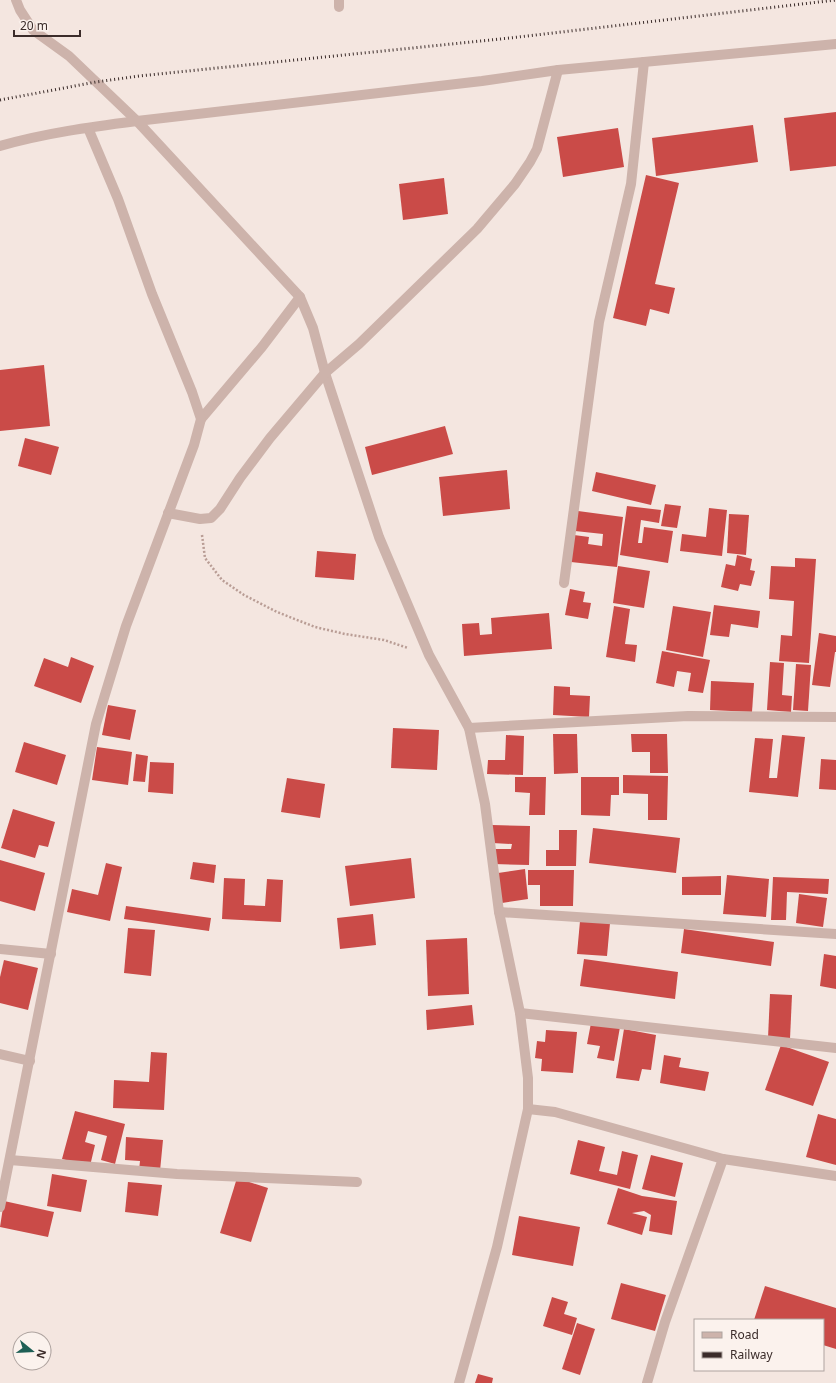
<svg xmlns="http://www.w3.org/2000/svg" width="836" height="1383" font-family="'Noto Sans',sans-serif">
	<rect width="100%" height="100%" fill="#f4e6e0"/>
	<g fill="#ca4b48">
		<polygon points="836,112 836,166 790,171 784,118"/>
		<polygon points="753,125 758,162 656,176 652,138"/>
		<polygon points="618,128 624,167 563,177 557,137"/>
		<polygon points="646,175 679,183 655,284 675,288 669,314 650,309 646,326 613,318"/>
		<polygon points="444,178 448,214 403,220 399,184"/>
		<polygon points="44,365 50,426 0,431 0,370"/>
		<polygon points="445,426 453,454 372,475 365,447"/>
		<polygon points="25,438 59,447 51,475 18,466"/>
		<polygon points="507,470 510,509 443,516 439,477"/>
		<polygon points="596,472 656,485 651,505 592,491"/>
		<polygon points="665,504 681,506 677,528 661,526"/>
		<polygon points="627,506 661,510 659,523 641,520 638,543 642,543 644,527 673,531 668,563 620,555"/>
		<polygon points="709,508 727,510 722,556 680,551 682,534 706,537"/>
		<polygon points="578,511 623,517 617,567 571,562 574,535 589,537 588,544 602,546 603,534 575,531"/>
		<polygon points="729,514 749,515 746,555 727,553"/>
		<polygon points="317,551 356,554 354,580 315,577"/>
		<polygon points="737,555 752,559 750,570 755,571 751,586 740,584 738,591 721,587 726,564 735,566"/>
		<polygon points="795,558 816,559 809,663 779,661 781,635 792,636 794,601 769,599 771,566 795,567"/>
		<polygon points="618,566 650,571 644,608 613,603"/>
		<polygon points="570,589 585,592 583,602 591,603 588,619 565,615"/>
		<polygon points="714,605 760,611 758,628 731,624 729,637 710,635"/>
		<polygon points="614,606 630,609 625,644 637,645 635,662 606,657"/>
		<polygon points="673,606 711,612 703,657 666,650"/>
		<polygon points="549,613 552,649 464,656 462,624 479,623 480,635 492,634 491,618"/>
		<polygon points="819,633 836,636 836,652 835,652 830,687 812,685"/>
		<polygon points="662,651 710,660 703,693 688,691 691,673 677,671 674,687 656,683"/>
		<polygon points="71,657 94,666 81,703 34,686 44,658 68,667"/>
		<polygon points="770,662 784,663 782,695 792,696 791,712 767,710"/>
		<polygon points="796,664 811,665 808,711 793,710"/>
		<polygon points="711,681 754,683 752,712 710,710"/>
		<polygon points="554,686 570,687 570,695 590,696 589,717 553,715"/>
		<polygon points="108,705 136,710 130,740 102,735"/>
		<polygon points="393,728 439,730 437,770 391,768"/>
		<polygon points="553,734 577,734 578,773 554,774"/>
		<polygon points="631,734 667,734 668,773 650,773 650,752 632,752"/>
		<polygon points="506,735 524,736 523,775 487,774 488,760 505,760"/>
		<polygon points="782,735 805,737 798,797 749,792 755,738 773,739 769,778 777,778"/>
		<polygon points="24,742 66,755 57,785 15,772"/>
		<polygon points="97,747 132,752 128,785 92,780"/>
		<polygon points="136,754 148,756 145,782 133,781"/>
		<polygon points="821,759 836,760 836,790 819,789"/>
		<polygon points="150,762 174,763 173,794 148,792"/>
		<polygon points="623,775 668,776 667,820 648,820 648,794 623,793"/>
		<polygon points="515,777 546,777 545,815 529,815 530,793 515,792"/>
		<polygon points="581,777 619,777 619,795 611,795 610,816 581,815"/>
		<polygon points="287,778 325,784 320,818 281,812"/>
		<polygon points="13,809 55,822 48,847 39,845 35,858 1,848"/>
		<polygon points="492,825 530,826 529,865 494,864 494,849 511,849 512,844 492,843"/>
		<polygon points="593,828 680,838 676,873 589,863"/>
		<polygon points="559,830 577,830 576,866 546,866 546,850 559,850"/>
		<polygon points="411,858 415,898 350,906 345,866"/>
		<polygon points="0,860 45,873 35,911 0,901"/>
		<polygon points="193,862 216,865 214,883 190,879"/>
		<polygon points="106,863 122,867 110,921 67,912 72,889 98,895"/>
		<polygon points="525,869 528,899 502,903 498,873"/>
		<polygon points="528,870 574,870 573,906 540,906 540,885 528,885"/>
		<polygon points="727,875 769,879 766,917 723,914"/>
		<polygon points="721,876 721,895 682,895 682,877"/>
		<polygon points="773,877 829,879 828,894 787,892 786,920 771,920"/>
		<polygon points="224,878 245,879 244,905 265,906 267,879 283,880 281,922 222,919"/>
		<polygon points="799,894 827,898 823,927 796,923"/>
		<polygon points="126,906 211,918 209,931 124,919"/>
		<polygon points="373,914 376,945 340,949 337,918"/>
		<polygon points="580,921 610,923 607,956 577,954"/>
		<polygon points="128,928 155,930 151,976 124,973"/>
		<polygon points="684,929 774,942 771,966 681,953"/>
		<polygon points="467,938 469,994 428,996 426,940"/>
		<polygon points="824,954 836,956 836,989 820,986"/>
		<polygon points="584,959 678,972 675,999 580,986"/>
		<polygon points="4,960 38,968 28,1010 0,1003 0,977"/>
		<polygon points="770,994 792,995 790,1039 768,1038"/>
		<polygon points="472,1005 474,1025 427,1030 426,1010"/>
		<polygon points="591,1023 620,1027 614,1061 597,1058 600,1046 587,1044"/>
		<polygon points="624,1029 656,1035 651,1070 642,1069 639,1081 616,1078"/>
		<polygon points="546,1030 577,1032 573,1073 541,1071 542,1059 535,1058 537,1041 545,1042"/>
		<polygon points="781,1045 829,1062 813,1106 765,1090"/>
		<polygon points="151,1052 167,1053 164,1110 113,1108 114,1080 149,1082"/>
		<polygon points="664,1055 681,1058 679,1067 709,1072 705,1091 660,1083"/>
		<polygon points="75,1111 125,1124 115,1164 101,1160 107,1136 88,1131 85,1142 95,1145 90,1166 62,1159"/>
		<polygon points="818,1114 836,1119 836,1165 806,1157"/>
		<polygon points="126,1137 163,1140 160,1171 139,1170 140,1161 125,1160"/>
		<polygon points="578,1140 605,1147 599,1171 617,1175 622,1151 638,1155 630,1189 570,1174"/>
		<polygon points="651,1155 683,1163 675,1197 642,1189"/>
		<polygon points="52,1174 87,1180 81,1212 47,1206"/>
		<polygon points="237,1178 268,1188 251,1242 220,1233"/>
		<polygon points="128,1182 162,1185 158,1216 125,1212"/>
		<polygon points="618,1188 642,1196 677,1201 672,1235 649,1231 651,1215 644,1211 632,1213 647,1217 642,1235 607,1224"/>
		<polygon points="4,1201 54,1212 48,1237 0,1227"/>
		<polygon points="519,1216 580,1227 573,1266 512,1255"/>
		<polygon points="621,1283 666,1295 655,1331 611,1319"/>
		<polygon points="765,1286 836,1308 836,1349 823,1345 823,1320 754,1320"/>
		<polygon points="552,1297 568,1302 564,1314 577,1318 572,1335 543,1326"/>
		<polygon points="577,1323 595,1329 580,1375 562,1369"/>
		<polygon points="478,1374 493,1378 492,1383 475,1383"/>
	</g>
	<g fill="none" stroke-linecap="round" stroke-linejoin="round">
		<polyline stroke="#b99d95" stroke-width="2.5" stroke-dasharray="2 2" stroke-linecap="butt" points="202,535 205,558 222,580 244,595 277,612 315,627 345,634 384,640 408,648"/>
		<g stroke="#cdb3ab" stroke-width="10">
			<polyline points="16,0 20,10 33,30 69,56 137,121 300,297 313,328 325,373 379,537 429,655 469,728 485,804 499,912 520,1013 528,1078 528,1109 555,1112 723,1159"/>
			<polyline points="339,0 339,7"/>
			<path d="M0,146C45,133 91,127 137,121L482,81L558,70L836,44"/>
			<polyline points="201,419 262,347 300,297"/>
			<polyline points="168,513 200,519 211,518 220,509 240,478 270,438 325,373 359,344 477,229 515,184 530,162 537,149 558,70"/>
			<polyline points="564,583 599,322 631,184 644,62"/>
			<polyline points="469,728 688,716 836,717"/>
			<polyline points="499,912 836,934"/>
			<polyline points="0,949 51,954"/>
			<polyline points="520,1013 836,1048"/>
			<polyline points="0,1054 30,1061"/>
			<polyline points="10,1160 177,1174 357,1182"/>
			<polyline points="0,1207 96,724 126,626 194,445 201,419 192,392 152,294 118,199 88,128"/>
			<polyline points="459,1383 497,1247 528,1109"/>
			<polyline points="647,1383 665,1322 723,1159 836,1176"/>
		</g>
		<polyline stroke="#3b2c2a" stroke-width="3" stroke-dasharray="1 3" stroke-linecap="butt" points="0,100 96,82 139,76 510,38 836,0"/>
	</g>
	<rect x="694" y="1319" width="130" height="52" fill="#fbf2ed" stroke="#aea39f"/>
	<rect x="702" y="1332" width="20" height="6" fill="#cdb3ab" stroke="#aea39f"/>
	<text x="730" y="1339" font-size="12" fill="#3b2c2a">Road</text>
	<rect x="702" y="1352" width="20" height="6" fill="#3b2c2a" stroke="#aea39f"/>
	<text x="730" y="1359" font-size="12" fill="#3b2c2a">Railway</text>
	<g transform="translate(32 1351) rotate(108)"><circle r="19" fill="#fbf2ed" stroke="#aea39f"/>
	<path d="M0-3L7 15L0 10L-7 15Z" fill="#1e5f55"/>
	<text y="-6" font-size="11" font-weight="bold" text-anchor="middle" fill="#3b2c2a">N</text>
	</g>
	<path d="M14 30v6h66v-6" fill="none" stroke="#3b2c2a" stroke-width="2"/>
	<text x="20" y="30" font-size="12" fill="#3b2c2a" stroke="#fbf2ed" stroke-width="3" paint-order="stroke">20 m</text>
</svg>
